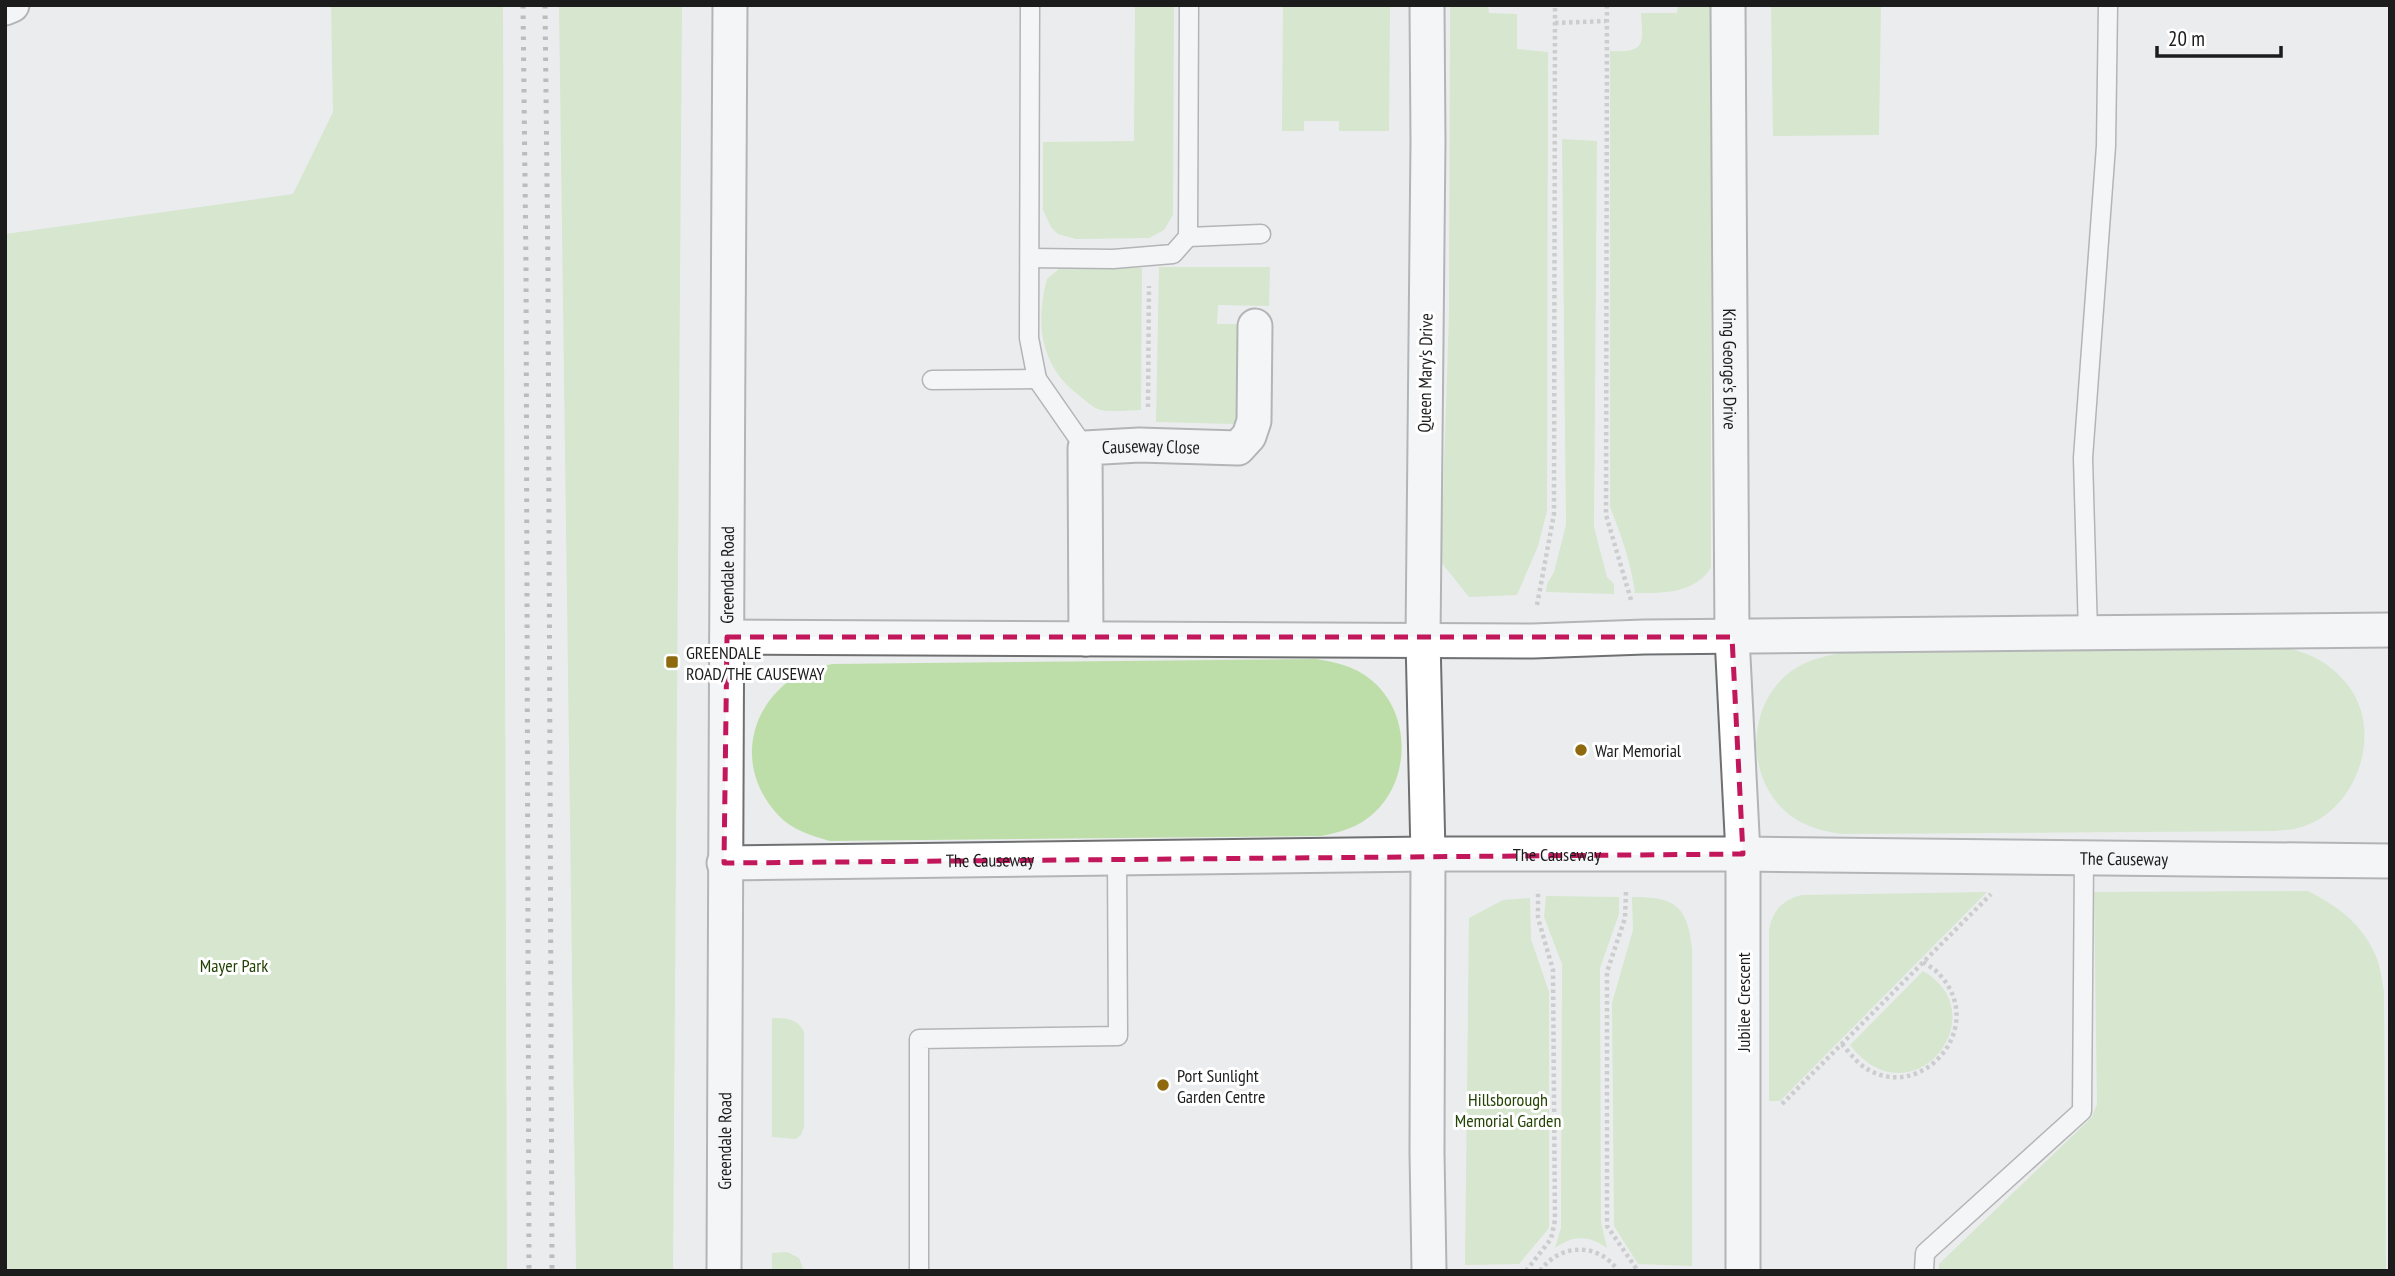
<svg xmlns="http://www.w3.org/2000/svg" width="2395" height="1276" font-family="'PT Sans Narrow',sans-serif">
	<rect width="100%" height="100%" fill="#ebecee"/>
	<g fill="#bddea8">
		<polygon points="331,5 503,5 507,1271 5,1271 5,234 293,194 333,112"/>
		<polygon points="559,5 682,5 673,1271 576,1271"/>
		<polygon points="1135,5 1174,5 1173,215 1164,230 1149,238 1076,239 1058,234 1051,227 1043,210 1043,142 1134,141"/>
		<polygon points="1283,5 1390,5 1389,131 1339,131 1339,121 1304,121 1304,131 1282,131"/>
		<polygon points="1450,5 1488,5 1489,13 1517,14 1517,49 1548,52 1547,511 1538,546 1517,595 1469,597 1441,562 1449,312"/>
		<path d="M1678,5H1711V568C1693,594 1664,593 1635,593C1631,562 1621,535 1610,507V51C1646,53 1643,44 1641,13H1677Z"/>
		<polygon points="1771,5 1881,5 1879,135 1773,136"/>
		<polygon points="1562,139 1597,141 1594,527 1607,577 1614,584 1614,594 1546,592 1547,584 1554,572 1566,525"/>
		<polygon points="1159,267 1270,267 1269,306 1218,305 1217,324 1241,324 1240,413 1234,424 1156,422"/>
		<path d="M1060,268H1142L1141,410C1131,410 1107,413 1098,409C1092,407 1085,400 1080,396C1040,367 1035,323 1047,279Z"/>
		<path d="M2278,646C2308,652 2327,660 2347,684C2385,731 2357,810 2302,827C2293,830 2283,830 2275,831L1841,834C1823,831 1806,827 1791,816C1744,781 1745,703 1793,670C1809,659 1826,656 1845,652Z"/>
		<path d="M1316,659C1335,662 1354,666 1370,679C1411,711 1412,778 1374,813C1359,827 1341,832 1321,836L830,841C812,836 792,830 778,815C735,769 747,704 801,673C809,668 821,667 832,664Z"/>
		<path d="M2308,891C2339,907 2364,925 2377,959C2381,969 2382,981 2384,991L2386,1271H1939V1264L2092,1117L2097,1104L2094,892Z"/>
		<path d="M1987,892L1780,1101H1769V931C1772,911 1782,900 1802,895Z"/>
		<path d="M1546,896L1619,897V914L1600,968L1601,1222L1607,1248C1589,1235 1573,1235 1555,1248L1561,1228L1562,964L1544,917Z"/>
		<path d="M1632,897C1676,897 1687,906 1692,948V1266L1638,1264L1614,1226L1612,1003L1633,930Z"/>
		<polygon points="1530,898 1531,939 1549,992 1549,1228 1519,1264 1465,1265 1469,918 1503,900"/>
		<path d="M1923,971C1999,1015 1911,1124 1850,1045Z"/>
		<path d="M772,1018C786,1018 797,1018 804,1032V1127L801,1135L796,1139L772,1137Z"/>
		<polygon points="787,1252 799,1258 804,1271 772,1271 772,1253"/>
	</g>
	<g fill="none" stroke-linecap="round" stroke-linejoin="round">
		<g stroke="#6f7071" stroke-width="21">
			<g id="lane">
				<polyline points="1030,5 1029,338 1037,379 1085,448"/>
				<polyline points="1188,237 1261,234"/>
				<polyline points="1030,258 1113,259 1173,254 1188,237 1189,5"/>
				<polyline points="932,380 1037,379"/>
				<polyline points="2088,633 2083,458 2106,146 2108,5"/>
				<polyline points="919,1271 919,1039 1118,1036 1117,858"/>
				<polyline points="1924,1271 1925,1253 2082,1111 2084,858"/>
			</g>
		</g>
		<g stroke="#6f7071" stroke-width="37">
			<g id="street">
				<polyline points="1427,5 1428,142 1423,639 1428,854 1427,1153 1429,1271"/>
				<path id="s1" d="M1728,5L1732,637L1743,854V1271"/>
				<polyline points="5,8 12,5"/>
				<polyline points="727,637 1533,641 1644,637 2390,630"/>
				<path id="s2" d="M1086,639L1085,448L1139,445L1238,448L1249,436L1254,421L1255,326"/>
				<path id="s3" d="M724,863L1428,854H1743L2390,861"/>
				<path id="s4" d="M724,1271C724,849 728,427 730,5"/>
			</g>
		</g>
		<g stroke="#a5a6a8" stroke-width="4.5" stroke-dasharray="3.5 3.5" stroke-linecap="butt">
			<polyline points="1607,5 1606,515 1631,600"/>
			<polyline points="1555,23 1606,21"/>
			<polyline points="1148,407 1149,286"/>
			<polyline points="1537,605 1554,514 1555,5"/>
			<polyline points="1626,892 1625,918 1607,972 1607,1226 1638,1271"/>
			<path d="M1842,1044C1847,1050 1853,1058 1860,1064C1916,1109 1990,1030 1940,975C1936,970 1929,966 1923,962"/>
			<polyline points="1782,1104 1991,894"/>
			<polyline points="1526,1271 1551,1239 1555,1220 1553,970 1538,918 1538,890"/>
			<path d="M1540,1271C1560,1243 1599,1242 1618,1271"/>
		</g>
		<use href="#lane" stroke="#fff" stroke-width="18"/>
		<use href="#street" stroke="#fff" stroke-width="33"/>
		<g stroke="#7f8081" stroke-width="5" stroke-dasharray="3.5 7" stroke-linecap="butt">
			<polyline points="523,5 526,267 529,1271"/>
			<polyline points="545,5 548,269 552,1271"/>
		</g>
	</g>
	<path d="M0 0H2395V1276H0ZM727,637H1732L1743,854L724,863Z" fill="#ebecee" fill-opacity=".55" fill-rule="evenodd"/>
	<path fill="none" stroke="#c2185b" stroke-width="5" stroke-dasharray="14 9" stroke-linejoin="round" d="M727,637H1732L1743,854L724,863Z"/>
	<g fill="#8e690d" stroke="#fff" stroke-width="2.5">
		<rect x="665" y="655" width="14" height="14" rx="3.5"/>
		<circle cx="1581" cy="750" r="7"/>
		<circle cx="1163" cy="1085" r="7"/>
	</g>
	<g text-anchor="middle" dominant-baseline="central" stroke-width="6" stroke-linejoin="round" paint-order="stroke">
		<g font-size="18" fill="#1c1c1d" stroke="#fff">
			<text stroke="none"><textPath href="#s1" startOffset="364">King George's Drive</textPath></text>
			<text transform="translate(1425 373) rotate(-89)">Queen Mary's Drive</text>
			<text stroke="none"><textPath href="#s2" startOffset="257">Causeway Close</textPath></text>
			<text stroke="none"><textPath href="#s4" startOffset="696">Greendale Road</textPath></text>
			<text stroke="none"><textPath href="#s3" startOffset="833">The Causeway</textPath></text>
			<text stroke="none"><textPath href="#s3" startOffset="1400">The Causeway</textPath></text>
			<text stroke="none"><textPath href="#s3" startOffset="266">The Causeway</textPath></text>
			<text transform="translate(1743 1002) rotate(-90)">Jubilee Crescent</text>
			<text stroke="none"><textPath href="#s4" startOffset="130">Greendale Road</textPath></text>
		</g>
		<g font-size="18" fill="#1c1c1d" stroke="#fff" text-anchor="start">
			<text x="686" y="652">GREENDALE<tspan x="686" dy="21">ROAD/THE CAUSEWAY</tspan></text>
			<text x="1595" y="750">War Memorial</text>
			<text x="1177" y="1075">Port Sunlight<tspan x="1177" dy="21">Garden Centre</tspan></text>
		</g>
		<g font-size="18" fill="#234203" stroke="#fff">
			<text x="234" y="965">Mayer Park</text>
			<text x="1508" y="1099">Hillsborough<tspan x="1508" dy="21">Memorial Garden</tspan></text>
		</g>
	</g>
	<rect width="2395" height="1276" fill="none" stroke="#1c1c1d" stroke-width="14"/>
	<path d="M2157 46v10h124v-10" fill="none" stroke="#1c1c1d" stroke-width="3.5"/>
	<text x="2168" y="46" font-size="21" fill="#1c1c1d" stroke="#ffffff" stroke-width="5" paint-order="stroke">20 m</text>
</svg>
